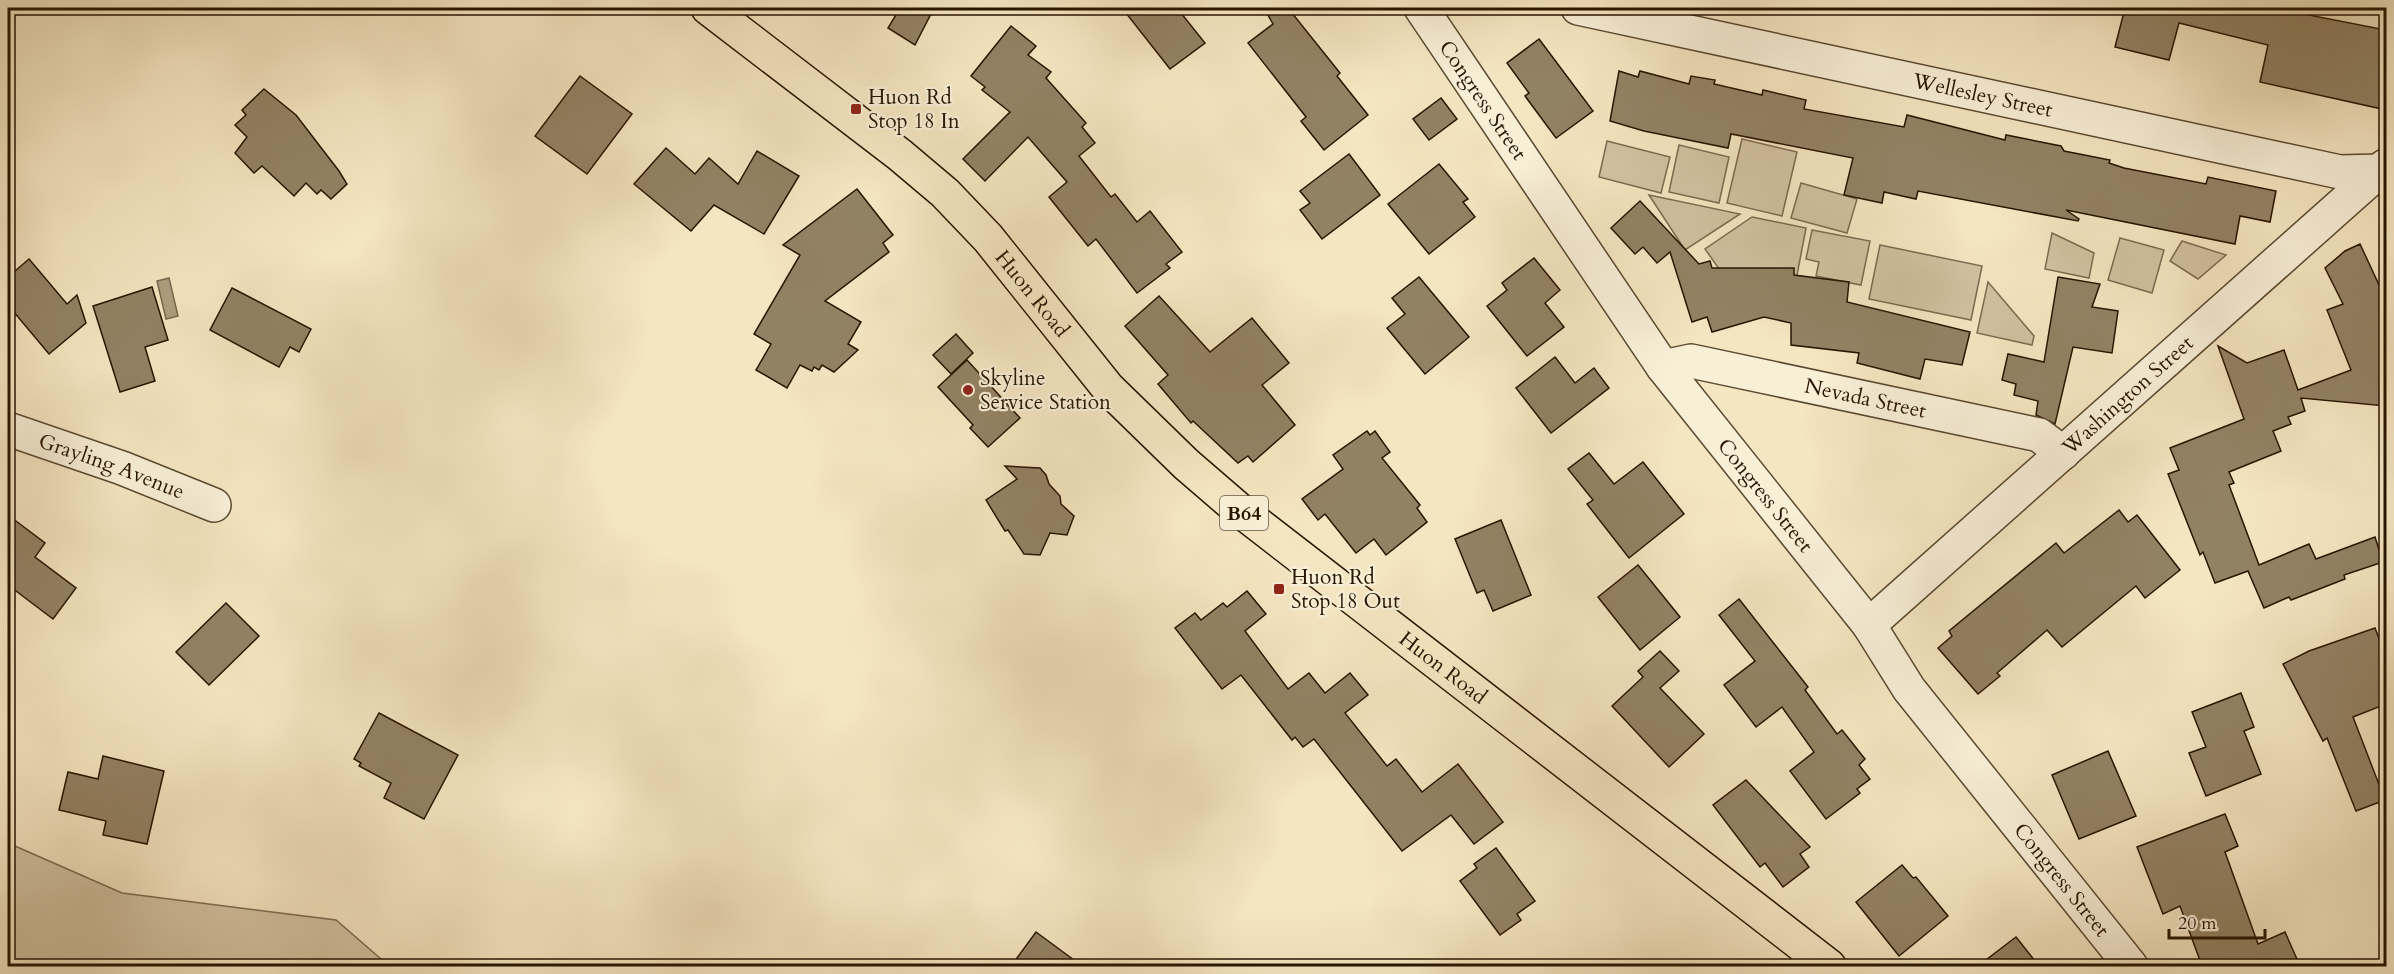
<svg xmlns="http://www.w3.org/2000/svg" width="2394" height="974" font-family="Cardo,serif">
	<rect width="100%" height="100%" fill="#f4e6c1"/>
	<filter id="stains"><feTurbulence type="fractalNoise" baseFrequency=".00333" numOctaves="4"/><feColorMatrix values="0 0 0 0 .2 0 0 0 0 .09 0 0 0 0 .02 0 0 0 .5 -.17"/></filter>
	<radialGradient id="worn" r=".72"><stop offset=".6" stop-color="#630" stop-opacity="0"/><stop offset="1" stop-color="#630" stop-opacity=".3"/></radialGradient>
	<g fill="#d1c2a0" stroke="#7c6c50" stroke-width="1.5">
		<polygon points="1742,139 1797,152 1782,216 1727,203"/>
		<polygon points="1607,141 1670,157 1661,193 1599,177"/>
		<polygon points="1679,145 1729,157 1719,203 1669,192"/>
		<polygon points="1801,183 1857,199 1847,233 1791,218"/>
		<polygon points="1649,195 1740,214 1685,250"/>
		<polygon points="1752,217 1806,228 1794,291 1734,290 1705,249"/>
		<polygon points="1812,230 1870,241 1861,285 1816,276 1819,262 1806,259"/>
		<polygon points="2052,233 2094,253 2089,278 2045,269"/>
		<polygon points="2120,238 2164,250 2152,293 2108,280"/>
		<polygon points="2182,241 2226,255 2198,279 2170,261"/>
		<polygon points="1880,245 1982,266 1971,320 1869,299"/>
		<polygon points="1988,282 2034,336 2032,345 1977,333"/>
		<polygon points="8,843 122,893 336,920 389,966 8,966"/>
	</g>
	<polygon fill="#ae9f7f" stroke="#78684c" stroke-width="1.5" points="169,278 178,316 166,319 157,281"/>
	<g fill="#928264" stroke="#271500" stroke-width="1.5">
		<polygon points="900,8 934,8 915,45 888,28"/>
		<polygon points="1122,8 1177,8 1205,43 1170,69"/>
		<polygon points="1264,8 1288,8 1340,73 1337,76 1368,115 1324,150 1301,121 1306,117 1248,43 1273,24"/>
		<polygon points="2125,8 2273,8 2386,30 2386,88 2382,109 2260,82 2268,45 2179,23 2169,60 2115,47"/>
		<polygon points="1011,26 1036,46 1028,55 1051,72 1046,78 1086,123 1082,127 1095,143 1079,156 1111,197 1115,194 1137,222 1150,211 1182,252 1166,264 1170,268 1137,293 1096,239 1088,246 1049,197 1067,182 1028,137 985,181 963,159 1010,112 982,90 985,87 971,76"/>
		<polygon points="1539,39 1593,111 1556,138 1525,96 1529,93 1507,63"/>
		<polygon points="1619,71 1638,77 1640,71 1689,84 1691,76 1715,80 1714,84 1762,95 1763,90 1806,100 1804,109 1904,127 1907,115 2005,140 2006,135 2061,146 2064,151 2110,160 2109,163 2124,168 2206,184 2208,177 2276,191 2270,222 2240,216 2235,244 2066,210 2079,219 2078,221 1918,191 1916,199 1884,192 1882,203 1844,195 1853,158 1731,134 1728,148 1644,131 1610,121"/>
		<polygon points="580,76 632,114 587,174 535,136"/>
		<polygon points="264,89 296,115 339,171 347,184 331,199 321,190 317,194 306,183 294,196 262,166 254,173 235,153 247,137 235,125 246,115 242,110"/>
		<polygon points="1441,98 1457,119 1429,140 1413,119"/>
		<polygon points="666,148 695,174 709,158 738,184 757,151 799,176 764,234 714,205 691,231 634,184"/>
		<polygon points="1349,154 1380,195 1322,239 1300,210 1310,203 1300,191"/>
		<polygon points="1439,164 1468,199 1463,202 1475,217 1429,254 1388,204"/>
		<polygon points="857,189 893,235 883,243 889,252 825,301 861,322 848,344 858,350 834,372 822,365 819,370 814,367 812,371 800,365 787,388 756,370 771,344 754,334 800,255 783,245"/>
		<polygon points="1640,201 1699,264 1710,261 1712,268 1794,268 1794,275 1849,282 1847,302 1970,332 1962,365 1925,359 1920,379 1857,363 1859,353 1791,345 1791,323 1764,317 1712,332 1707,317 1692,322 1670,252 1657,263 1643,247 1635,254 1611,228"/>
		<polygon points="2360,244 2386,300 2386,406 2301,398 2305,411 2288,417 2291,424 2273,431 2281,451 2229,472 2234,483 2229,485 2259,565 2309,544 2316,559 2375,537 2383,562 2344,575 2345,579 2291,600 2289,597 2264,608 2248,571 2215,583 2203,552 2200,555 2168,474 2179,470 2170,448 2244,419 2218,346 2247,363 2284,350 2298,390 2351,370 2327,310 2343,304 2325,268 2345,251"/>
		<polygon points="1534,258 1560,290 1545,303 1564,327 1527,356 1487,306 1507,290 1502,283"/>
		<polygon points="29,259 67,304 77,295 86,323 49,354 8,305 8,277"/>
		<polygon points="1419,277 1469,337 1425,374 1387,328 1405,314 1392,298"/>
		<polygon points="2058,277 2100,284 2092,307 2118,311 2112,353 2073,347 2055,424 2036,415 2038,401 2014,395 2016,384 2002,380 2008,354 2044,362"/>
		<polygon points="152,287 168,340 145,347 155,381 120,392 93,306"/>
		<polygon points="232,288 311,329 299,352 290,347 279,367 210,330"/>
		<polygon points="1159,296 1210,352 1252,318 1289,363 1262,385 1295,425 1253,462 1248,456 1238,463 1193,421 1191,423 1158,384 1168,375 1125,326"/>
		<polygon points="956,334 973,353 951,374 933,355"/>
		<polygon points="1555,357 1575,383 1594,368 1609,388 1551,433 1516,388"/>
		<polygon points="967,360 1020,418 988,447 970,428 973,425 938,387"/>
		<polygon points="1367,431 1370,435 1375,431 1390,452 1382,458 1420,505 1417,508 1427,522 1386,555 1374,539 1356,553 1325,514 1318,520 1302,499 1343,469 1333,455"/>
		<polygon points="1589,453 1614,484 1643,462 1684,514 1629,558 1587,504 1593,500 1568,469"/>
		<polygon points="1005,466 1040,468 1046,475 1049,484 1060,496 1061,504 1074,516 1067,535 1050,533 1040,555 1024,554 1008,530 1005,531 986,500 1017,479"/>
		<polygon points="2119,510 2128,522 2137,515 2180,570 2145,598 2136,586 2062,647 2047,630 1997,673 2000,676 1978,694 1938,648 1952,636 1949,631 2056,543 2064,553"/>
		<polygon points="8,515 45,543 35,557 76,588 53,619 12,588 8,595"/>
		<polygon points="1501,520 1531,595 1493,611 1484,590 1477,593 1455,539"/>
		<polygon points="1638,565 1680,617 1640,650 1598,597"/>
		<polygon points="1247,591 1266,614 1245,631 1288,689 1309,673 1325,693 1350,673 1368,695 1345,713 1387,766 1396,759 1422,792 1458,764 1503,822 1474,844 1451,815 1402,851 1314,739 1303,747 1295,737 1292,740 1241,675 1222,689 1175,628 1195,613 1201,620 1223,603 1227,607"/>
		<polygon points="1739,599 1808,687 1805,690 1837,734 1842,730 1865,759 1859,765 1870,779 1857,789 1860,793 1826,819 1790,771 1814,752 1782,707 1756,727 1724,685 1755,661 1719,615"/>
		<polygon points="226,603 259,636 209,685 176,652"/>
		<polygon points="2375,628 2386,657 2386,704 2353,717 2385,800 2356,811 2327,738 2323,741 2283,664 2309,651"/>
		<polygon points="1660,651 1679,671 1660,688 1704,734 1669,767 1612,706 1643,677 1638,671"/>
		<polygon points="2241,693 2254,727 2244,731 2261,774 2206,796 2189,753 2206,747 2192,712"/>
		<polygon points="379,713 458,755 424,819 384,798 391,783 359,766 361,763 354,759"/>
		<polygon points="2108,751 2136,816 2079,839 2052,775"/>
		<polygon points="103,756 164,771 147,844 103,835 106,821 59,810 68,772 98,779"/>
		<polygon points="1746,780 1810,847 1800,854 1809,867 1783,887 1765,863 1760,867 1713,805"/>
		<polygon points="2225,814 2238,846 2225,852 2258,944 2285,932 2300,966 2202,966 2180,906 2163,914 2137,847"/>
		<polygon points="1496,848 1535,901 1517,914 1521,920 1500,935 1460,881 1477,868 1474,864"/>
		<polygon points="1902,865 1913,878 1916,877 1948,916 1899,956 1856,902"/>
		<polygon points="1036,932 1082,966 1011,966"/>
		<polygon points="2016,937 2039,966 1978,966"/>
	</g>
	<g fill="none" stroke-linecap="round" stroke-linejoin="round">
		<g stroke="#5a4930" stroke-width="36">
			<g id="minor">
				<path id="s1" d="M1421,8L1663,367L1869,625L1909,689L2131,966"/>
				<path id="s2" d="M1578,8L2340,172L2379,171L2386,177"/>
				<path id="s3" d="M1663,367L1691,361L2039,435L2063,453"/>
				<path id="s4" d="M8,429L122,468L214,505"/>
				<path id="s5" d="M1869,625L2385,166"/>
			</g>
		</g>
		<g stroke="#271500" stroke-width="36">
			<g id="major">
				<path id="s6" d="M708,8L900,155L945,193L988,238L1108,388L1186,464L1237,508L1829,966"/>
			</g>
		</g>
		<use href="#minor" stroke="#f8efd7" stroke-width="33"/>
		<use href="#major" stroke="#f4e6c1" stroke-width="33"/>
	</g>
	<g fill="#8f2418" stroke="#f8efd7" stroke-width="2">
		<rect x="850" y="103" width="12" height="12" rx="3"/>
		<circle cx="968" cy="390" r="6"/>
		<rect x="1273" y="583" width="12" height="12" rx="3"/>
	</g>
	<g text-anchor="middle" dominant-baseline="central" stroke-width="4.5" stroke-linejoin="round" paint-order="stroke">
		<rect fill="#f8efd7" stroke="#665640" stroke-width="1.5" x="1220" y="496" width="48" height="34" rx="4.5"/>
		<g font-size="20" font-weight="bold" fill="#271500">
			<text x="1244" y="513">B64</text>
		</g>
		<g font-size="21" fill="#271500" stroke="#f8efd7">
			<text stroke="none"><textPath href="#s2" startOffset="414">Wellesley Street</textPath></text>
			<text stroke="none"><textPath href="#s1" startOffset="111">Congress Street</textPath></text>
			<text stroke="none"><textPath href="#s6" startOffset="434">Huon Road</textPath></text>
			<text stroke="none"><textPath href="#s5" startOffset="346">Washington Street</textPath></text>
			<text stroke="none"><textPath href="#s3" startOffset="207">Nevada Street</textPath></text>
			<text stroke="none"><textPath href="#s4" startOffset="110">Grayling Avenue</textPath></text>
			<text stroke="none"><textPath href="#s1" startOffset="597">Congress Street</textPath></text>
			<text stroke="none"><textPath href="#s6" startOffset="992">Huon Road</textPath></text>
			<text stroke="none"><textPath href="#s1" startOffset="1083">Congress Street</textPath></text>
		</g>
		<g font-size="21" fill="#271500" stroke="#f8efd7" text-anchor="start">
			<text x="868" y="97">Huon Rd<tspan x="868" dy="24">Stop 18 In</tspan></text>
			<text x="980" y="378">Skyline<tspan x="980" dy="24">Service Station</tspan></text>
			<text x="1291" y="577">Huon Rd<tspan x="1291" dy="24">Stop 18 Out</tspan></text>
		</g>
	</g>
	<rect width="2394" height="974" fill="none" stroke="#f4e6c1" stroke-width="30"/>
	<rect x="9" y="9" width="2376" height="956" fill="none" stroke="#271500" stroke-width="3"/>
	<rect x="15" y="15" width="2364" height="944" fill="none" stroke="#271500" stroke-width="1.5"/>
	<path d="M2169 929v9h96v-9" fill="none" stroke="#271500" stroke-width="3"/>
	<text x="2178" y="929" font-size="18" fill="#271500" stroke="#f8efd7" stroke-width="4.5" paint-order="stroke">20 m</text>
	<rect width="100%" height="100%" filter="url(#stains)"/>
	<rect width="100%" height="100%" fill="url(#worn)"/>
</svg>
